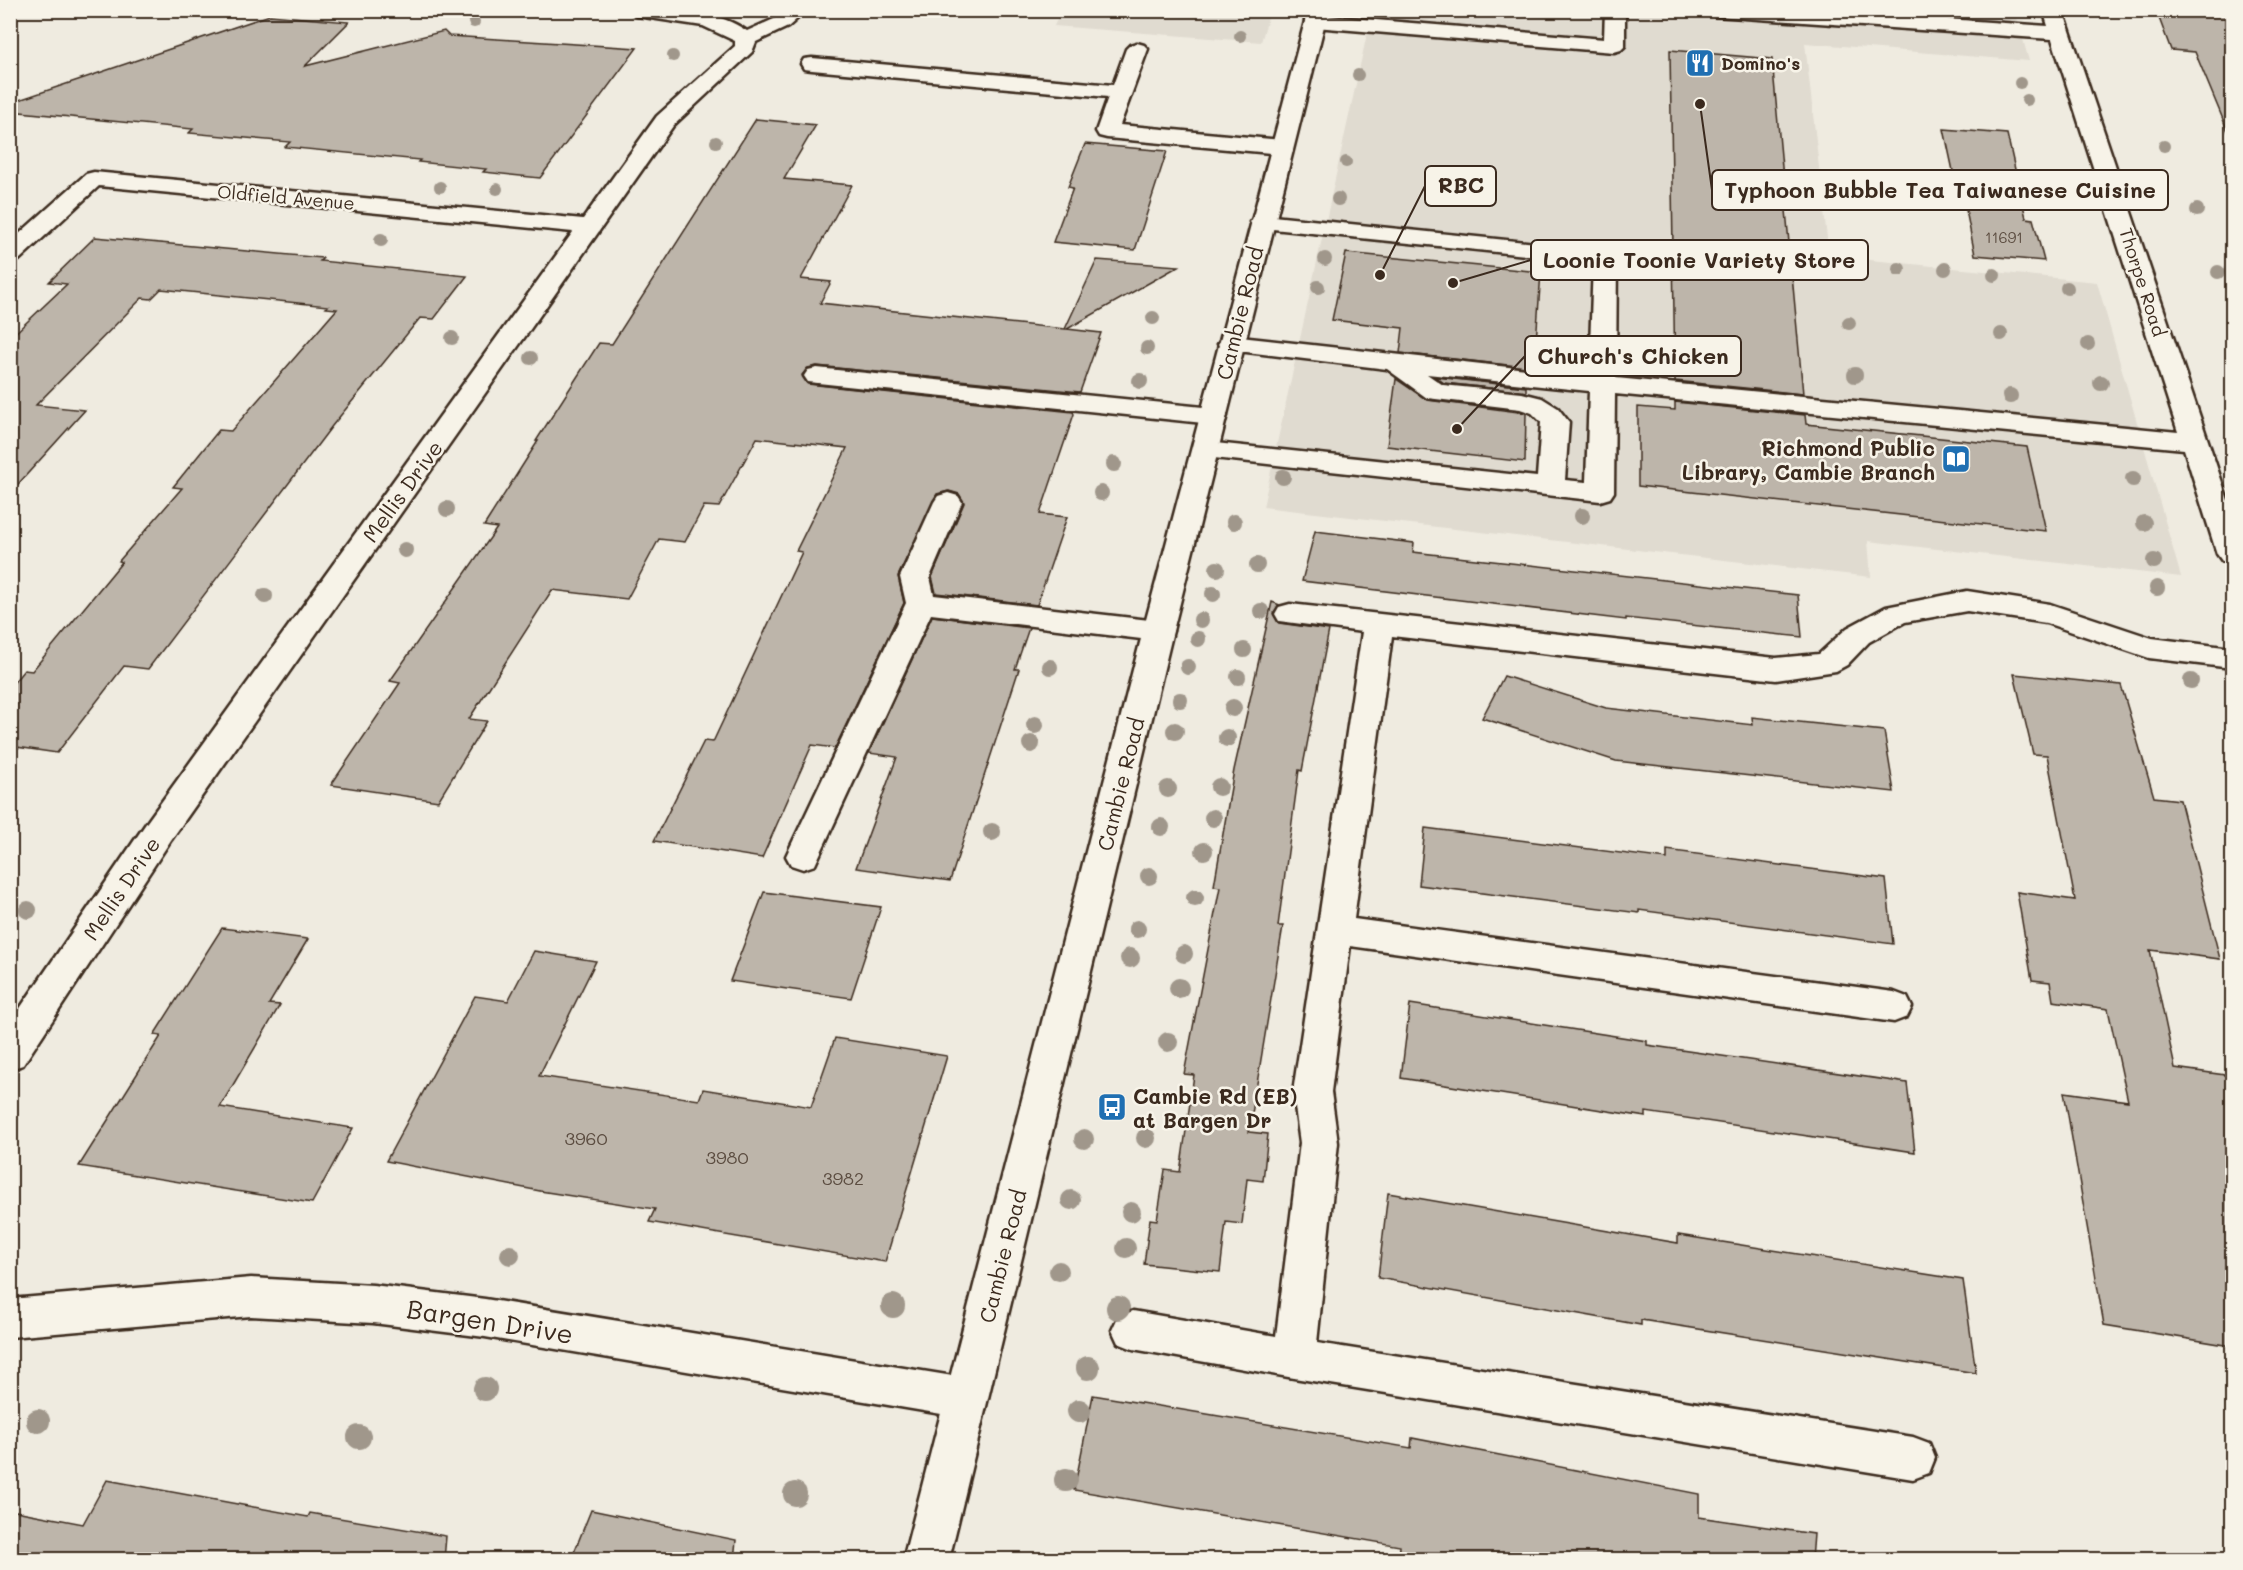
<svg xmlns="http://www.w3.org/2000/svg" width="2243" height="1570" font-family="Mali,sans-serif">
	<rect width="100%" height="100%" fill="#efebe0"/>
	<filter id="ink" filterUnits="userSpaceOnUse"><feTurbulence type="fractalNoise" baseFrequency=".0167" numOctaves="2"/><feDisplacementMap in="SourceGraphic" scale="12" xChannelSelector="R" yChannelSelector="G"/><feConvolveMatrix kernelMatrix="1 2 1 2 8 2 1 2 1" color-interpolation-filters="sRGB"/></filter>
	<g filter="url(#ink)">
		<g fill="#e0dbd0">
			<polygon points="1061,10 1270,10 1270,11 1261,42 1054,26"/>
			<polygon points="1372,11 2015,11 2029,61 1805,43 1829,256 2097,282 2181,577 1868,541 1871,577 1263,507"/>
		</g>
		<g fill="#bdb5aa" stroke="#3b2a1e" stroke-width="1.5">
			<polygon points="2156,10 2232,10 2232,141 2195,52 2171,50"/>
			<polygon points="270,15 349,22 305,66 444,31 449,36 637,48 540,178 483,172 486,169 418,162 420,160 285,147 290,142 189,133 193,129 10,111 10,103"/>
			<polygon points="1670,50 1772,59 1803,394 1675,381"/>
			<polygon points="756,119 816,125 784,179 852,185 801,279 831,282 820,303 1065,329 1097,260 1179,266 1067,329 1101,333 1080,392 817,366 808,368 802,375 808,384 1073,412 1074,414 1040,514 1067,517 1037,605 936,593 932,577 964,503 959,494 949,491 937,494 898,576 904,603 835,748 812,745 762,858 654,841 704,741 713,742 802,552 796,551 847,448 757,438 719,507 704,506 685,542 659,539 627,599 552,590 469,719 487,721 438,801 331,785 400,683 390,681 497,528 484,526 538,441 536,441 599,343 612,344"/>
			<polygon points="1944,129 2007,134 2026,218 2033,219 2044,261 1975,255 1963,195 1958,194"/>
			<polygon points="1085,144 1167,151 1135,250 1053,242 1073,188 1068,187"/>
			<polygon points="95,237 323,258 320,261 467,276 434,319 420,318 332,426 148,669 124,666 57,753 10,746 10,687 24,670 32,671 122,562 119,561 182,488 173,487 219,430 231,431 337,309 326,308 328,306 161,289 151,299 142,298 36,405 85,410 10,493 10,338 67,284 49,282"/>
			<polygon points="1346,253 1541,272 1536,342 1527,341 1526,367 1400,353 1403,328 1332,320"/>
			<polygon points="1436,377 1526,387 1526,392 1444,383"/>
			<polygon points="1396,379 1427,400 1526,413 1525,462 1387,446"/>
			<polygon points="1675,402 1805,415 1806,424 2027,447 2046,531 1638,486 1638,407 1675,410"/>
			<polygon points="1315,531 1414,543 1413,552 1798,595 1802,637 1626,618 1626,620 1302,581"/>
			<polygon points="1272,602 1280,605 1273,613 1279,623 1329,630 1302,771 1299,770 1278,926 1283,926 1249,1132 1268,1134 1263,1181 1247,1179 1242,1224 1226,1222 1220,1272 1144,1264 1150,1219 1157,1220 1165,1170 1180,1172 1194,1075 1184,1074 1220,887 1214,886 1234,770"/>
			<polygon points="932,616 1029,628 1015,669 1019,669 950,881 856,868 897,757 869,753"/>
			<polygon points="2014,674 2121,685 2154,797 2180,800 2220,959 2150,950 2175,1068 2232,1076 2232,1346 2104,1325 2064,1092 2128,1101 2108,1009 2053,1001 2050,982 2032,980 2017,892 2075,900 2047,755 2033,754"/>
			<polygon points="1504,676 1606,708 1753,725 1752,717 1884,731 1894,792 1616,761 1482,718"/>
			<polygon points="1425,828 1667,859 1667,850 1886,879 1893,944 1639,910 1639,913 1419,885"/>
			<polygon points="764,892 881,907 851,998 730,981"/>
			<polygon points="222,928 308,939 269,1004 280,1005 220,1107 353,1128 312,1203 79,1166 161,1036 154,1035"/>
			<polygon points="534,951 596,961 539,1076 699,1100 703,1089 811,1107 835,1038 947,1056 885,1262 649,1222 655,1209 540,1191 386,1161 475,996 508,1001"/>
			<polygon points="1410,1004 1647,1041 1647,1045 1907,1083 1915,1152 1646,1112 1646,1117 1401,1078"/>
			<polygon points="1388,1193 1678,1243 1678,1235 1963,1280 1976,1373 1641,1320 1641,1325 1378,1278"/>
			<polygon points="1093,1395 1411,1448 1412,1438 1699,1494 1699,1517 1814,1534 1812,1560 1399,1560 1400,1546 1074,1490"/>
			<polygon points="107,1480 308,1517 310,1513 446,1536 444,1560 10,1560 10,1510 83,1524"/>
			<polygon points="591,1510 736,1540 734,1560 571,1560"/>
		</g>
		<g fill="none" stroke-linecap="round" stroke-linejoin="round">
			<g stroke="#3b2a1e" stroke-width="5">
				<g id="minor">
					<path d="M627,10C667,10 713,7 747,31L774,19L784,10H807L788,27L756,42L752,52L673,126L171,840L23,1065L10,1069V1023L147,822L573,232L99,186L19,260L10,262V242L86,174L94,172L583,219L657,116L735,46V41L703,26L637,16Z"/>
					<polygon points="1605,10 1625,10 1625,46 1621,50 1614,52 1315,27 1308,25 1305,21 1308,17 1315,15 1604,39"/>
					<path d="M1705,10H1815L2048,26L2043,10H2063L2232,512V563L2222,561L2217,554L2184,449L1615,394L1614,492L1610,498L1600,501L1196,456L1192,450L1196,444L1206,442L1537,477L1541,422L1532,413L1520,409L1427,398L1387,369L1222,349L1218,344L1222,339L1231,336L1589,376L1593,262L1254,227L1250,222L1254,217L1262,215L1614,251L1617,256L1616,378L2178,432L2052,39L1715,16ZM1427,374L1589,391L1586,482L1565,480L1569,422L1558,408L1542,398L1522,393L1443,385Z"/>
					<polygon points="1137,43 1144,45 1148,49 1120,125 1282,140 1290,142 1293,147 1290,152 1282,154 1107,138 1099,136 1096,131 1108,97 812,70 804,69 801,64 804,59 812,58 1113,85 1126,49 1130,45"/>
					<polygon points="817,368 1213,408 1223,410 1227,416 1223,422 1213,424 808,382 804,376 808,370"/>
					<polygon points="948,493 958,496 962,502 930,577 934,595 1158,621 1169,624 1173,631 1169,638 1158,641 931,614 815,865 803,869 791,865 786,856 906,603 900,577 934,502 938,496"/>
					<polygon points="1967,591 2050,604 2152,638 2232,648 2232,668 2149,658 2046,623 1967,611 1905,622 1869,642 1847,665 1836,671 1776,680 1392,636 1354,919 1894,992 1907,997 1912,1007 1907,1017 1894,1022 1350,946 1331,1092 1338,1143 1317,1343 1913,1437 1929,1443 1935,1458 1929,1473 1913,1479 1294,1378 1133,1349 1118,1343 1112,1330 1118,1317 1133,1311 1276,1336 1300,1143 1293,1092 1362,632 1279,621 1275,614 1279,607 1290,604 1776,658 1819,654 1847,628 1886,607"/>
					<polygon points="251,1278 373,1285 485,1299 965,1378 980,1384 986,1398 980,1412 965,1418 485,1337 373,1323 251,1316 10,1337 10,1299"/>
				</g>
			</g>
			<g stroke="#3b2a1e" stroke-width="5">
				<polygon id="major" points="1308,10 1328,10 1173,631 949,1560 903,1560 1143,631"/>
			</g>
			<use href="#minor" fill="#f7f3e8" fill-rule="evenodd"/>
			<use href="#major" fill="#f7f3e8" fill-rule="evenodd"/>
		</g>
		<g fill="#a0978b">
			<circle cx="474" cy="22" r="6"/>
			<circle cx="1240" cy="36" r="6"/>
			<circle cx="673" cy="56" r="6"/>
			<circle cx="1358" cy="75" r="6"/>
			<circle cx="2020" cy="83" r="6"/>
			<circle cx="2027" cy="100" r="6"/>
			<circle cx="716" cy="142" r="6"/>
			<circle cx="2164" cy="146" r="6"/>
			<circle cx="1346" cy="162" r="6"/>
			<circle cx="440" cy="187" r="6"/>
			<circle cx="497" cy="189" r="6"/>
			<circle cx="1338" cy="199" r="7"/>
			<circle cx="2197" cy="210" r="7"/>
			<circle cx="381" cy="240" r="7"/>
			<circle cx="1325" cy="259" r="7"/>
			<circle cx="1899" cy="269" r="7"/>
			<circle cx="1945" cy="269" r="7"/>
			<circle cx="2218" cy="272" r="7"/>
			<circle cx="1994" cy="275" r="7"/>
			<circle cx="1318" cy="287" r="7"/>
			<circle cx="2067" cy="288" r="7"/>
			<circle cx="1153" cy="318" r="7"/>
			<circle cx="1849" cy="323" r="7"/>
			<circle cx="2001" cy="334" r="7"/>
			<circle cx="452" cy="338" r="7"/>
			<circle cx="2088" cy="344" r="7"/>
			<circle cx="1147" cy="348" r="7"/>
			<circle cx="531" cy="358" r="7"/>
			<circle cx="1855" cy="375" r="8"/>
			<circle cx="1140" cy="381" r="8"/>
			<circle cx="2101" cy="383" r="8"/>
			<circle cx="2010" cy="396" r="8"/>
			<circle cx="1114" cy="464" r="8"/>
			<circle cx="1283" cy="477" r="8"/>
			<circle cx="2133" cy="479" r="8"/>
			<circle cx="1101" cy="493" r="8"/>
			<circle cx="447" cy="509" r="8"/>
			<circle cx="1582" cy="516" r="8"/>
			<circle cx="1234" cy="522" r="8"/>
			<circle cx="2144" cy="523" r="8"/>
			<circle cx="405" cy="550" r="8"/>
			<circle cx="2154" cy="561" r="8"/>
			<circle cx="1257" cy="565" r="8"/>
			<circle cx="1217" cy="569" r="8"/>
			<circle cx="2157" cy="588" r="8"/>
			<circle cx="1213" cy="594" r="8"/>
			<circle cx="265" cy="596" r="8"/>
			<circle cx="1261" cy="611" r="8"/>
			<circle cx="1201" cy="620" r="8"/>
			<circle cx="1198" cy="639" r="8"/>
			<circle cx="1244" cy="650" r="8"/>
			<circle cx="1050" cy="667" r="8"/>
			<circle cx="1188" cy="667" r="8"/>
			<circle cx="1238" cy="677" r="8"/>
			<circle cx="2191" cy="681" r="8"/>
			<circle cx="1180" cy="700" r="8"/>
			<circle cx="1233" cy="708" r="9"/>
			<circle cx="1035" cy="725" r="9"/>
			<circle cx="1175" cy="731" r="9"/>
			<circle cx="1227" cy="738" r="9"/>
			<circle cx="1031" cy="744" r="9"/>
			<circle cx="1219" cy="787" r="9"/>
			<circle cx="1168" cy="789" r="9"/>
			<circle cx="1213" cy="818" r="9"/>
			<circle cx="1161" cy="827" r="9"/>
			<circle cx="992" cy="832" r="9"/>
			<circle cx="1204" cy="851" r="9"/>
			<circle cx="1149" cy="876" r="9"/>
			<circle cx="1195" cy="898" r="9"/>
			<circle cx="28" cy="910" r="9"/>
			<circle cx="1137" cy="929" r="9"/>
			<circle cx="1184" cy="954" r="9"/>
			<circle cx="1130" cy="958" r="10"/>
			<circle cx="1179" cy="988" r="10"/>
			<circle cx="1168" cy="1042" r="10"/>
			<circle cx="1146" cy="1138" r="10"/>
			<circle cx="1084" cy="1139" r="10"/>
			<circle cx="1071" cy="1200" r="10"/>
			<circle cx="1131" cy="1212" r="10"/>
			<circle cx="1126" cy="1248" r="10"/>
			<circle cx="510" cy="1255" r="10"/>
			<circle cx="1059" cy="1271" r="10"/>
			<circle cx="893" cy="1306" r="12"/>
			<circle cx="1118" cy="1308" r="12"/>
			<circle cx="1088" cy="1368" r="12"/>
			<circle cx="485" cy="1389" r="12"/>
			<circle cx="1079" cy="1411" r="12"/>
			<circle cx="38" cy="1421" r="12"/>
			<circle cx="359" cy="1437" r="12"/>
			<circle cx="1066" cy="1480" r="12"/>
			<circle cx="795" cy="1494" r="12"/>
		</g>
	</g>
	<defs>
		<g id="restaurant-square" transform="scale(1.5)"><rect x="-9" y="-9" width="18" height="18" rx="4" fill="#1f6fb2" stroke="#f7f3e8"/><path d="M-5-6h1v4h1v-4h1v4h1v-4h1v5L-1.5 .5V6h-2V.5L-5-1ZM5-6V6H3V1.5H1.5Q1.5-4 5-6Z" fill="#fff"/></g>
		<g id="library-square" transform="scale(1.5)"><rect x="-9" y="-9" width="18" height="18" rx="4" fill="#1f6fb2" stroke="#f7f3e8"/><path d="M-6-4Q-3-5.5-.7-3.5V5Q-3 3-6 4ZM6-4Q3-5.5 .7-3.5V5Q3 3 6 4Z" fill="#fff"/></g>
		<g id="bus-square" transform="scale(1.5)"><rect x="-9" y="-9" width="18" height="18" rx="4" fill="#1f6fb2" stroke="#f7f3e8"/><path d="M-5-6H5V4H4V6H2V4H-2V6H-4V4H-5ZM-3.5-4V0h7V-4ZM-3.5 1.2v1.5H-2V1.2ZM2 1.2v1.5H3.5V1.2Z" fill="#fff"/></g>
	</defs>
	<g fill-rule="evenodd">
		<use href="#restaurant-square" x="1700" y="63"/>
		<use href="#library-square" x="1956" y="459"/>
		<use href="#bus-square" x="1112" y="1107"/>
	</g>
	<g text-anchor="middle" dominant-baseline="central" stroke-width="5" stroke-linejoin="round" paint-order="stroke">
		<g font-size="15" fill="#5c4d41">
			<text x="2004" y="237">11691</text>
		</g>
		<g font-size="18" font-weight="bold" fill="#3b2a1e" stroke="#f7f3e8" text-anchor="start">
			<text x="1721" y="63">Domino's</text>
		</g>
		<g font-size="18" fill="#3b2a1e" stroke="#f7f3e8">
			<text transform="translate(286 197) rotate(5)">Oldfield Avenue</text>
			<text transform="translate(2143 282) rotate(72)">Thorpe Road</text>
		</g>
		<g font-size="18" fill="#5c4d41">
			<text x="586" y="1138">3960</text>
			<text x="727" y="1157">3980</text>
			<text x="843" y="1178">3982</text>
		</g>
		<g font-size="21" fill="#3b2a1e" stroke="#f7f3e8">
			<text transform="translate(1239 313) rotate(-76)">Cambie Road</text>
			<text transform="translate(402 491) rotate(-54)">Mellis Drive</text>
			<text transform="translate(1120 784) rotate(-76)">Cambie Road</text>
			<text transform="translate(121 888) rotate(-56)">Mellis Drive</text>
			<text transform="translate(1002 1256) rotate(-76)">Cambie Road</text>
		</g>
		<g font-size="21" font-weight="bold" fill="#3b2a1e" stroke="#f7f3e8" text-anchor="end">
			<text x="1935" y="447">Richmond Public<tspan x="1935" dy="24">Library, Cambie Branch</tspan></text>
			<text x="1133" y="1095" text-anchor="start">Cambie Rd (EB)<tspan x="1133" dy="24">at Bargen Dr</tspan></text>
		</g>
		<g font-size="26" fill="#3b2a1e" stroke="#f7f3e8">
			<text transform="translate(490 1321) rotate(9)">Bargen Drive</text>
		</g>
	</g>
	<path fill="none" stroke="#3b2a1e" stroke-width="2" d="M1380 275L1425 186M1700 104L1712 190M1453 283L1531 260M1457 429L1525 356"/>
	<g fill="#3b2a1e" stroke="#f7f3e8" stroke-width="2">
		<circle cx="1380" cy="275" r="6"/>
		<circle cx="1700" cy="104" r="6"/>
		<circle cx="1453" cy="283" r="6"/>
		<circle cx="1457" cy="429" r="6"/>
	</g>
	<g fill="#f7f3e8" stroke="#3b2a1e" stroke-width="2">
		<rect x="1425" y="166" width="71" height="40" rx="6"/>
		<rect x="1712" y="170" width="456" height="40" rx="6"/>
		<rect x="1531" y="240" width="337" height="40" rx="6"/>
		<rect x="1525" y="336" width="216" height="40" rx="6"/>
	</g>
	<g font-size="22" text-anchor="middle" font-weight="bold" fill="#3b2a1e">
		<text x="1461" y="193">RBC</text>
		<text x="1940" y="198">Typhoon Bubble Tea Taiwanese Cuisine</text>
		<text x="1699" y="268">Loonie Toonie Variety Store</text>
		<text x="1633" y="364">Church's Chicken</text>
	</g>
	<rect width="2243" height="1570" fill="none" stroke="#f7f3e8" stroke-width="36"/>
	<rect x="18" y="18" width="2207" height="1534" fill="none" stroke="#3b2a1e" stroke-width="2" filter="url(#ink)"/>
</svg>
